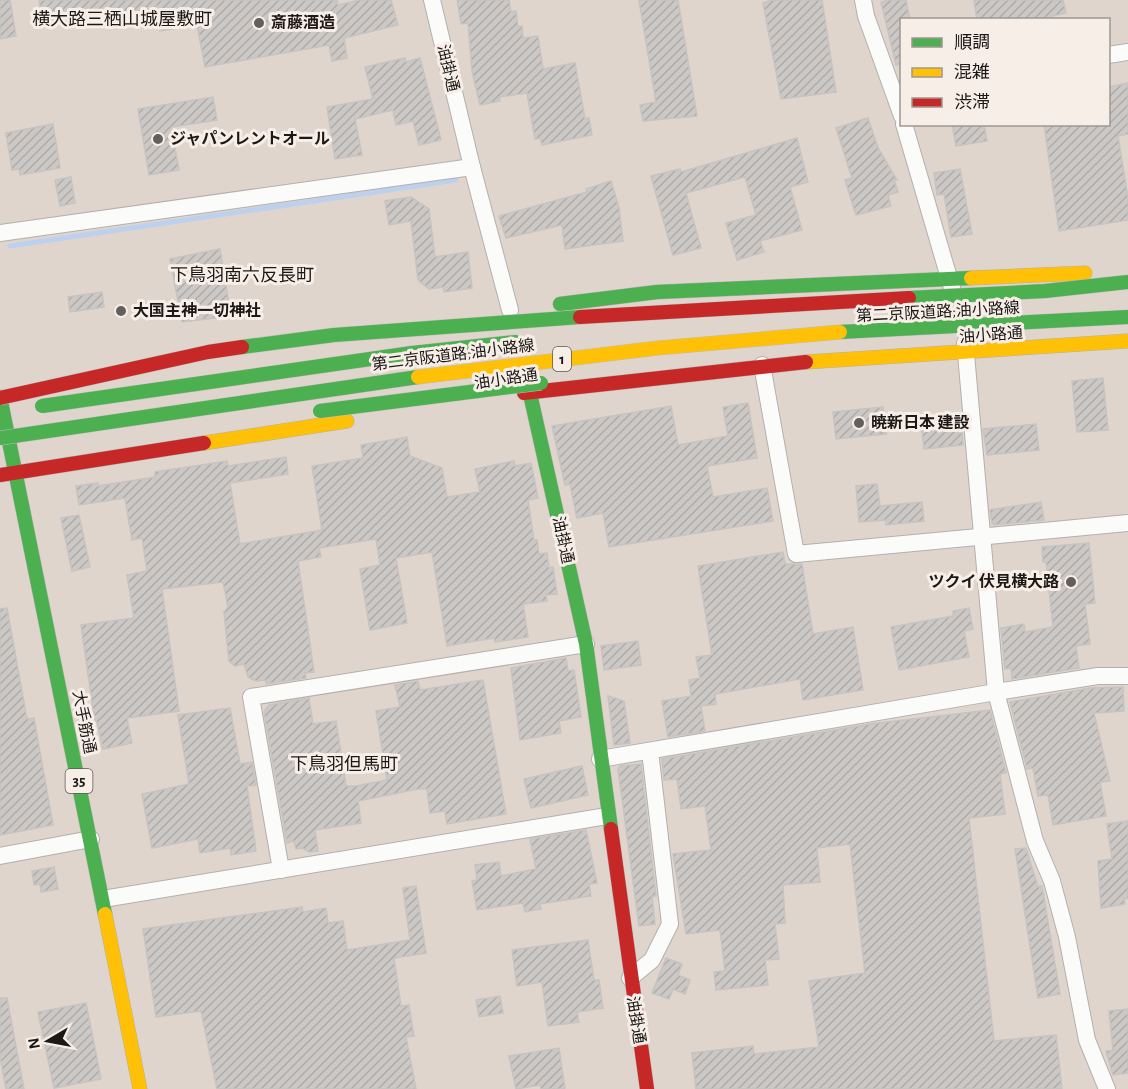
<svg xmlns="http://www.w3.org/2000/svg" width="1128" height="1089" font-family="'Alegreya Sans','Noto Sans JP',sans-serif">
	<defs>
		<pattern id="building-hatch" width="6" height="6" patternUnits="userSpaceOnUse" patternTransform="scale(1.5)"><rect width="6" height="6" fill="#cbc8c5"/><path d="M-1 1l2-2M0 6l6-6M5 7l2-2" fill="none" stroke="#aeaba8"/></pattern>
	</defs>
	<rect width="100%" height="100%" fill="#e6e2de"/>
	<path fill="#dfd5cd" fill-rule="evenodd" d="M0,0H1128V1089H0ZM902,20H1108V124H902Z"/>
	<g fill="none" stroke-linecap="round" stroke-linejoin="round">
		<polyline stroke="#bdd0ee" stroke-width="5" points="10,246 456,180"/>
	</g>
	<g fill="url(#building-hatch)" stroke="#c6c3c0" stroke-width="1.5">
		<polygon points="0,0 10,0 16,36 0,39"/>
		<polygon points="39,0 337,0 338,5 360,0 391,0 398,25 344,38 347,58 332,61 329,45 205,67 197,25 160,31 156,5 156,8 43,27"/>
		<polygon points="457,0 509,0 511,12 516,11 518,27 522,26 523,38 538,36 543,69 575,63 585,119 589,118 592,135 542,145 540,138 535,139 527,93 499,97 500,101 480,105 472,71 468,23 461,24"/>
		<polygon points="639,0 678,0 697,116 643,121 640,105 656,102"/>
		<polygon points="772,0 822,0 836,92 781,99 763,3"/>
		<polygon points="889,0 906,0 910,20 902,20 902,64 896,65 881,2"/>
		<polygon points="974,0 1063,0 1066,13 1052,16 1053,20 977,20"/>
		<polygon points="405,58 406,62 420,58 441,140 419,145 413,121 396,125 393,110 355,119 362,155 335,159 327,107 373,99 365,67"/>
		<polygon points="1128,83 1128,134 1118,136 1128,198 1128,220 1059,231 1044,124 1108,124 1108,87"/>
		<polygon points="213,97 217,120 171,127 179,170 149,175 138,109"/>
		<polygon points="868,118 878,148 897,180 894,180 898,192 888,195 891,206 856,215 845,180 852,178 836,128"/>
		<polygon points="53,124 60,168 20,175 19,169 12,170 6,133"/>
		<polygon points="952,124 984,124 987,141 956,146"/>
		<polygon points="797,138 808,182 790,187 802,230 760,241 764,252 737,260 726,223 756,215 745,177 686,193 701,248 673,255 651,176 680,169 681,172"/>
		<polygon points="960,169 972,234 951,237 944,194 937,195 934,173"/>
		<polygon points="71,177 75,203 60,206 55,180"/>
		<polygon points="611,181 619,208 623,241 565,249 562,225 506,238 499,216 587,192 586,189"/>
		<polygon points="411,197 429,209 435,257 468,252 472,288 444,292 443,287 429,289 418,280 411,221 389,225 385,201"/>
		<polygon points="220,249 231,316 182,322 170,259"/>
		<polygon points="102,292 104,307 70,312 68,297"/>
		<polygon points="1103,378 1108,430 1077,432 1072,381"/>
		<polygon points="748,403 757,458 707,466 713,497 767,488 773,521 609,547 603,513 577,518 570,484 565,485 552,426 671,406 678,445 728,436 723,407"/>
		<polygon points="883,407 886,434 836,439 833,412"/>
		<polygon points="961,418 963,445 924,449 921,422"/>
		<polygon points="1036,424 1039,450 987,455 983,429"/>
		<polygon points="407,437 410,456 442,468 447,497 480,492 475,469 514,461 515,466 531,463 538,498 528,500 534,540 537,540 539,554 547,553 549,568 553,567 557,594 546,595 547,601 523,604 528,637 495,642 494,638 447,646 432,552 396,558 407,623 370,630 360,569 380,565 376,539 319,548 321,557 298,561 314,672 305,673 306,678 266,684 266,680 256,681 248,677 244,664 235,666 229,661 224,612 228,607 223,582 162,589 179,711 127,718 132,743 103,749 97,722 95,723 81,625 134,618 127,575 147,571 142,538 132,540 125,498 79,505 76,486 98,483 98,486 155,477 155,472 227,461 228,466 286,457 288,474 230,483 240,544 322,530 312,466 363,458 361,445"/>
		<polygon points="877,484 880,506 922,502 924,521 886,525 886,520 859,522 856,486"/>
		<polygon points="1041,502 1044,520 994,525 992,523 990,510"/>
		<polygon points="79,515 90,567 72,571 61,518"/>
		<polygon points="1089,543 1095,603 1085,604 1090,644 1076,646 1079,668 1012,679 1011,668 1005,669 1001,628 1024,624 1025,632 1053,627 1046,562 1043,562 1042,547"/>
		<polygon points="783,552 785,564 802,564 813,634 853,627 863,690 803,700 800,679 715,694 716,704 701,706 705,731 668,737 662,701 691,696 689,680 700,678 696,657 712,655 698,566"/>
		<polygon points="7,608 27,719 34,718 53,825 0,835 0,609"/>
		<polygon points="969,608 973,629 964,631 969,657 899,670 891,627 953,616 953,611"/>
		<polygon points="638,641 641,665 604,670 601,646"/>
		<polygon points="566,658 568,671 574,670 581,717 559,721 561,733 520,740 511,668"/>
		<polygon points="483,680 506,814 447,824 445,811 430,813 427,789 418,789 358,801 361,823 315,830 318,851 309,852 302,848 296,849 294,841 287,843 264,712 269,705 309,698 313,724 336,721 346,786 356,786 387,780 376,711 400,707 395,685 418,681 420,690"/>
		<polygon points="1123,687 1124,711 1094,713 1110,781 1100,782 1106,816 1053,825 1048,795 1038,796 1033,768 1027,769 1010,702 1090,688"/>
		<polygon points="608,696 624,701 630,743 614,745"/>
		<polygon points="230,708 240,764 252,762 256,785 247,786 256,851 231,855 230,848 200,853 198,839 152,848 142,794 189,784 178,715"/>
		<polygon points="990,710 1006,773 1000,774 1005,814 969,818 994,1041 1056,1035 1062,1089 696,1089 692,1053 753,1046 754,1054 819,1047 809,981 865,973 850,844 817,848 820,882 783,885 785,923 775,924 779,959 765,960 768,985 716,990 714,972 725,971 720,930 686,934 673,854 711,850 705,806 681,809 677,779 664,780 662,759 870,724"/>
		<polygon points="641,764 656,896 652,896 655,924 639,926 618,769 620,766"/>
		<polygon points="582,766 588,795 531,808 524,779"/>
		<polygon points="1128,821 1128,898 1124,899 1125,904 1101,908 1098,861 1112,859 1107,824"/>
		<polygon points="586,830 597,883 589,884 591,896 540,904 541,909 525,912 523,903 477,910 472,881 477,880 475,865 499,862 501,876 536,869 530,839"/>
		<polygon points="1026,848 1038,887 1042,886 1060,994 1038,998 1015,849"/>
		<polygon points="54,867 58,889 41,892 40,884 34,885 32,871"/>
		<polygon points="416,886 426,953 394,958 401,1006 409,1005 414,1036 406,1037 416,1089 217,1089 201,1011 156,1017 143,929 302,907 303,912 326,908 328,923 343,921 347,950 410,940 403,888"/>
		<polygon points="588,940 594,980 599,980 603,1008 577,1012 579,1022 548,1026 542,982 517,986 512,950"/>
		<polygon points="666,958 682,964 678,975 690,980 685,994 673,989 669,999 652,993"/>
		<polygon points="500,996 503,1013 479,1017 476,1000"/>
		<polygon points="0,998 7,998 24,1089 6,1089 0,1057"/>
		<polygon points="86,1003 101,1079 54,1088 38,1012"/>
		<polygon points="1128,1009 1128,1073 1113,1075 1106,1051 1113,1050 1109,1011"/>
		<polygon points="559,1048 565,1089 541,1089 540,1085 516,1089 509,1056"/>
	</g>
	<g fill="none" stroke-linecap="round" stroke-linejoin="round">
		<g stroke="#b3b0ad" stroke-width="18">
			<g id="street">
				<polyline points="432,0 472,167 510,310"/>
				<polyline points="863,0 866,16 902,116"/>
				<polyline points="1108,55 1128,52"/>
				<polyline points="904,124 952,288"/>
				<polyline points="0,233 472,167"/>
				<polyline points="965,343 996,692 1035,841 1052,881 1067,937 1087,1040 1107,1089"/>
				<polyline points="762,365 796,554 1128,523"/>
				<polyline points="600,759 996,692 1098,676 1128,676"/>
				<polyline points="0,856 91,839"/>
				<polyline points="281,870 251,697 586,644"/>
				<polyline points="103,899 607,816"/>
				<polyline points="630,978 652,960 670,924 650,751"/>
			</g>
		</g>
		<g stroke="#b3b0ad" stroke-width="15">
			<g id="fast">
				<polyline points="560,304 657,292 971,278"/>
				<polyline points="526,376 586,644 611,829"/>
				<polyline points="0,397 105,914"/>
			</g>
		</g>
		<g stroke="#b3b0ad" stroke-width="15">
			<g id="slow">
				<polyline points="971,278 1085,273"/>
				<polyline points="806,362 1128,341"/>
				<polyline points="204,443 347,421"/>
				<polyline points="105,914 140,1089"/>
			</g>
		</g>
		<g stroke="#b3b0ad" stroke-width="15">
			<g id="jam">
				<polyline points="524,393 806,362"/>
				<polyline points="0,475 204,443"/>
				<polyline points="611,829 647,1089"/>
			</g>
		</g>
		<use href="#street" stroke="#fbfbfa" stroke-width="16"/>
		<use href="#fast" stroke="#4caf50" stroke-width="14"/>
		<use href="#slow" stroke="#ffc107" stroke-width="14"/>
		<use href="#jam" stroke="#c62828" stroke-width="14"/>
		<g stroke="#c0bebc" stroke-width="15" stroke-linecap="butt">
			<g id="fast-bridge">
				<polyline points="909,298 1045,291 1128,282"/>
				<polyline points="840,332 1128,317"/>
				<polyline points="242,347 334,335 580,317"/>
				<polyline points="42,406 412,353 516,342"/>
				<polyline points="320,411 541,383"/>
				<polyline points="0,438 418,377"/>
			</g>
		</g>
		<g stroke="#c0bebc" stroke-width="15" stroke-linecap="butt">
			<polyline id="slow-bridge" points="418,377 658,348 840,332"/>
		</g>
		<g stroke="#c0bebc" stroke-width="15" stroke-linecap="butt">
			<g id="jam-bridge">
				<polyline points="580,317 909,298"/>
				<polyline points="0,398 208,352 242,347"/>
			</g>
		</g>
		<use href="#fast-bridge" stroke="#4caf50" stroke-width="14"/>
		<use href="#slow-bridge" stroke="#ffc107" stroke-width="14"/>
		<use href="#jam-bridge" stroke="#c62828" stroke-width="14"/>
	</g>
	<g fill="#625f5c" stroke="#f7eee7" stroke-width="2">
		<circle cx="259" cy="23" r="6"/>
		<circle cx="158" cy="139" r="6"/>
		<circle cx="121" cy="311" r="6"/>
		<circle cx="859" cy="423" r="6"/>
		<circle cx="1071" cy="582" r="6"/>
	</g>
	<g text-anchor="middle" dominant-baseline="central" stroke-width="6" stroke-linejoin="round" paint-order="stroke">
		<g fill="#f7eee7" stroke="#5d5855" stroke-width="1.5">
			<rect x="553" y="347" width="18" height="24" rx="4.5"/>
			<rect x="65.5" y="769" width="27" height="24" rx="4.5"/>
		</g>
		<g font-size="15" font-weight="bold" fill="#1b1816">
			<text x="562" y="359">1</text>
			<text x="79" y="781">35</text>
		</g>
		<g font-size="16" font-weight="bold" fill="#1b1816" stroke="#f7eee7" text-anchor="start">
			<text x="271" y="23">斎藤酒造</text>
			<text x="170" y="139">ジャパンレントオール</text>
			<text x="133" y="311">大国主神一切神社</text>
			<text x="871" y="423">暁新日本 建設</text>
			<text x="1059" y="582" text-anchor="end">ツクイ 伏見横大路</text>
		</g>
		<g font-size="16" fill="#1b1816" stroke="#f7eee7">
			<text transform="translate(448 68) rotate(77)">油掛通</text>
			<text transform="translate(938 312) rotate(-3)">第二京阪道路;油小路線</text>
			<text transform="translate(991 335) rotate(-4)">油小路通</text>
			<text transform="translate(453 355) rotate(-7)">第二京阪道路;油小路線</text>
			<text transform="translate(506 379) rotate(-8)">油小路通</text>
			<text transform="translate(563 540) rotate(78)">油掛通</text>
			<text transform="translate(84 722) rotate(79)">大手筋通</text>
			<text transform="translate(636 1020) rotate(81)">油掛通</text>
		</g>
		<g font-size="18" fill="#1b1816" stroke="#f7eee7">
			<text x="122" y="20">横大路三栖山城屋敷町</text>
			<text x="242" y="276">下鳥羽南六反長町</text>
			<text x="344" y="765">下鳥羽但馬町</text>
		</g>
	</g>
	<rect x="900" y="18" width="210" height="108" fill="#f7eee7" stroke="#9f9893" stroke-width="1.5"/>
	<rect x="912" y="38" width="30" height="9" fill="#4caf50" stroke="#9f9893" stroke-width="1.5"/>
	<text x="954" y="48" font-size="18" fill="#1b1816">順調</text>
	<rect x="912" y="68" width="30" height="9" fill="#ffc107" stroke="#9f9893" stroke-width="1.5"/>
	<text x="954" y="78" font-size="18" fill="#1b1816">混雑</text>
	<rect x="912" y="98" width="30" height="9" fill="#c62828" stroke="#9f9893" stroke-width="1.5"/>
	<text x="954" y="108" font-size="18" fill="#1b1816">渋滞</text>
	<g transform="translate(48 1041) rotate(260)" stroke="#f7eee7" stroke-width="4.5" paint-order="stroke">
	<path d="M0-4.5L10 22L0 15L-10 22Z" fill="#1b1816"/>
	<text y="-9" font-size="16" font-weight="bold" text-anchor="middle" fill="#1b1816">N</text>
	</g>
</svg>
